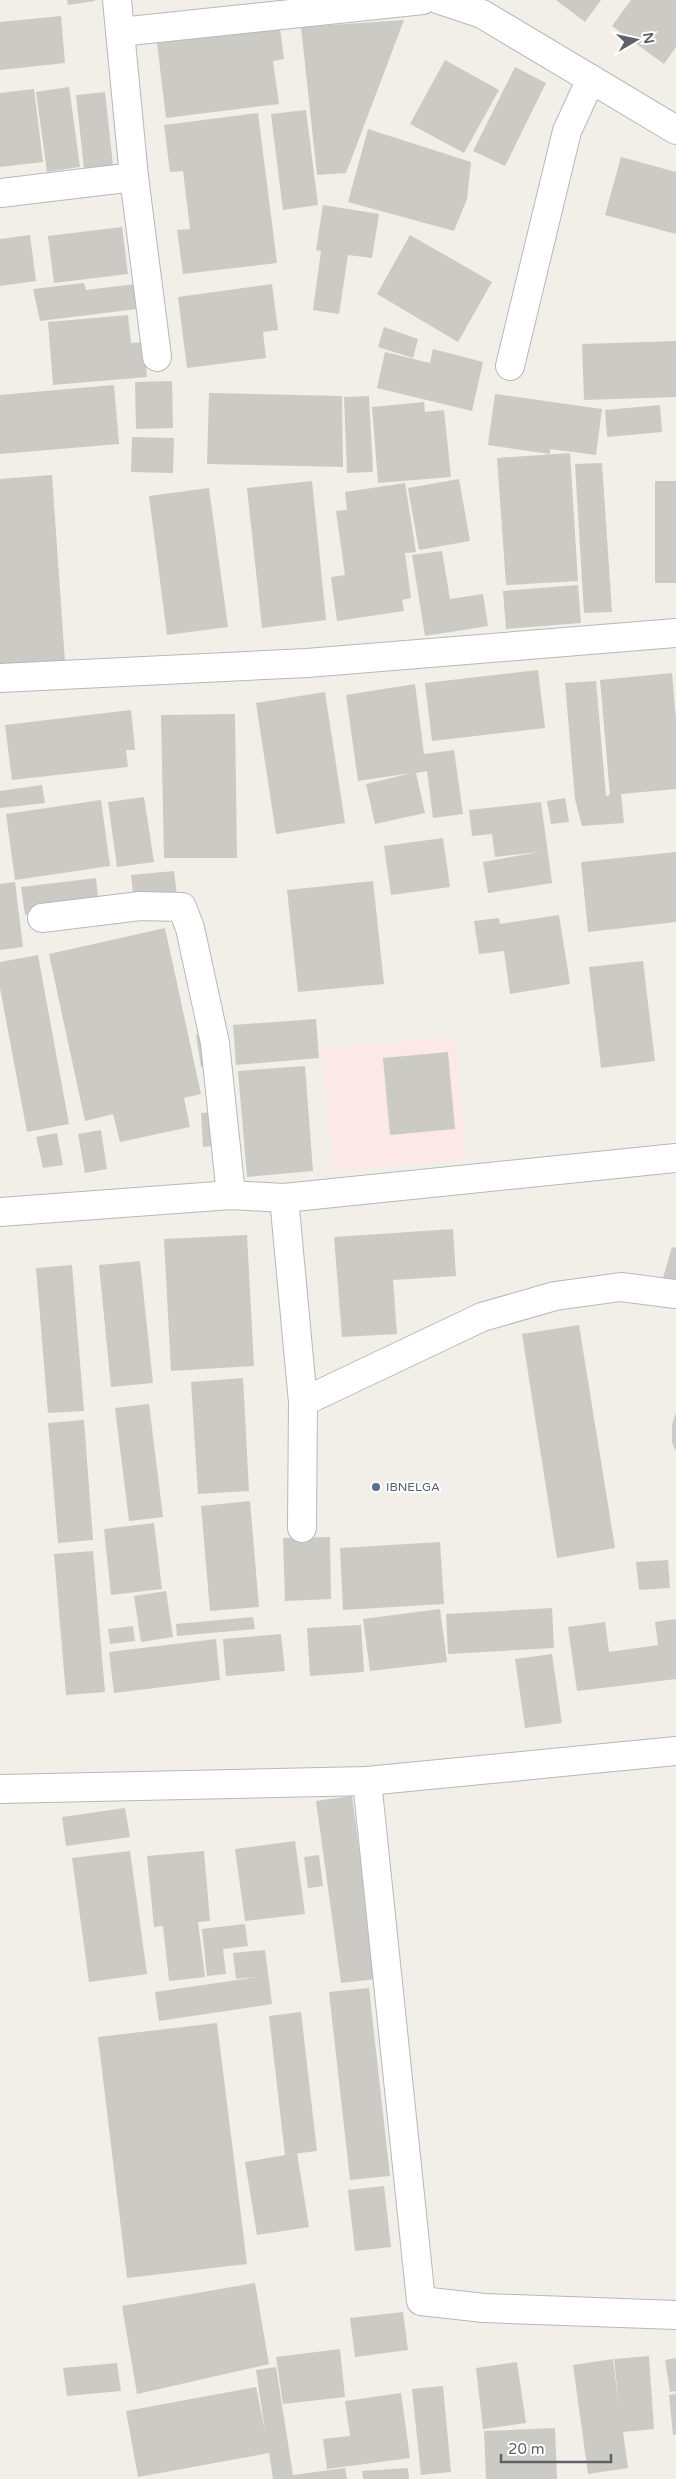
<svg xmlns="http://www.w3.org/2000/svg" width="676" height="2479" font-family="'Varela Round',sans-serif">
	<rect width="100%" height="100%" fill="#f1efe8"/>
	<polygon fill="#fce8e6" points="456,1037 466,1160 335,1171 321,1048"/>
	<g fill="#cccac5">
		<polygon points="67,0 95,0 95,1 68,5"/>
		<polygon points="556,0 601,0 585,22"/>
		<polygon points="631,0 676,0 676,47 664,64 612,26"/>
		<polygon points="61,16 65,63 0,70 0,22"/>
		<polygon points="404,20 346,173 317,175 301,27"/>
		<polygon points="280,28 284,59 273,61 279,104 166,118 157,43"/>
		<polygon points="445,60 499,90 464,153 410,124"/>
		<polygon points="515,67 546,83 505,166 473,151"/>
		<polygon points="69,87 80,167 47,172 36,92"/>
		<polygon points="34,89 43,162 0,167 0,93"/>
		<polygon points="105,92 113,165 84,169 76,95"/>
		<polygon points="306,110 318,205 283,210 271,114"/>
		<polygon points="258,113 277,263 183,274 177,230 190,229 183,171 170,172 164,125"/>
		<polygon points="368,129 471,162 467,199 454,231 348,202"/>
		<polygon points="621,157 676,172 676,234 605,215"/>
		<polygon points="323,205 379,214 372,258 348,255 339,314 313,310 321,251 316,250"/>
		<polygon points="122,227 128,274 54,283 48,236"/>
		<polygon points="30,235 36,281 0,286 0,239"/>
		<polygon points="410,235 492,282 458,342 377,294"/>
		<polygon points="84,283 86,290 135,284 137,309 40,321 33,289"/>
		<polygon points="272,284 278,330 263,332 266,358 187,368 178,297"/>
		<polygon points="128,315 131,343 144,342 147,377 53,385 48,322"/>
		<polygon points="384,327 418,339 413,358 378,347"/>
		<polygon points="676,341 676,397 584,400 582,344"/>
		<polygon points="433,349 483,362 472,411 377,388 385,352 430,363"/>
		<polygon points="172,381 173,428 136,429 135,382"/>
		<polygon points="114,385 119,444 0,454 0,395"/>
		<polygon points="209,393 342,396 343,467 207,464"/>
		<polygon points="495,394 602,409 596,455 550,449 550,454 488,445"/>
		<polygon points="369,396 373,472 347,473 344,397"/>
		<polygon points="424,402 425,412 444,410 451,477 378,483 372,407"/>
		<polygon points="660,405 662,432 607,437 605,410"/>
		<polygon points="132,437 174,438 173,473 131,472"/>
		<polygon points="570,453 578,581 506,585 497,458"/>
		<polygon points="602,463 612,612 584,613 575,464"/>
		<polygon points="52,475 65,662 0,667 0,479"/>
		<polygon points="459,479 470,541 419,550 408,488"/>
		<polygon points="312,481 326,620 262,628 247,488"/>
		<rect x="655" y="481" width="21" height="102"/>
		<polygon points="405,483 416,552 405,553 411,598 402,600 404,611 337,621 331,577 345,575 336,511 347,510 345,492"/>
		<polygon points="209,488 228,627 167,635 149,496"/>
		<polygon points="442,551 450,599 483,594 488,626 425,636 412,555"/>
		<polygon points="578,585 581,623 506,629 503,591"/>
		<polygon points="538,670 545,728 432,741 425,683"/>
		<polygon points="672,673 676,720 676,789 621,794 624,823 582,826 575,799 565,683 596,681 606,796 610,795 600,680"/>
		<polygon points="415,684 424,754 454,750 463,814 433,818 427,771 416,773 425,813 375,824 366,784 412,773 358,781 346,695"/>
		<polygon points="325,692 345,823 276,834 256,703"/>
		<polygon points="131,710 135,750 126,750 128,767 12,780 5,725"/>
		<polygon points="235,714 237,858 164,858 161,715"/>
		<polygon points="42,785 45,803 0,808 0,791"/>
		<polygon points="144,797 154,862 117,867 108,802"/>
		<polygon points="565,798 569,822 551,824 547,801"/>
		<polygon points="101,800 110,866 15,880 6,814"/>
		<polygon points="541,802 552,883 488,893 483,862 539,852 495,857 492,834 472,836 469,810"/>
		<polygon points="443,838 450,887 391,895 384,846"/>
		<polygon points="676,852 676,922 588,932 581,862"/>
		<polygon points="174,871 177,896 134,901 131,875"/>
		<polygon points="96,878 99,905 25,915 21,887"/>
		<polygon points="373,881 384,984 298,992 287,890"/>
		<polygon points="15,882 23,947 0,950 0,884"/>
		<polygon points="559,915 570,984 510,994 504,951 479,954 474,921 499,918 500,924"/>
		<polygon points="165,928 201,1094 184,1098 190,1127 120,1142 113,1114 85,1121 49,954"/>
		<polygon points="38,955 69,1124 27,1132 0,988 0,962"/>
		<polygon points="643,961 655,1061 601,1068 589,967"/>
		<polygon points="316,1019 319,1058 236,1065 233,1025"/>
		<polygon points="208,1033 213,1065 201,1067 196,1035"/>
		<polygon points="448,1052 455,1129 390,1135 383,1058"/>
		<polygon points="305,1066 313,1171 247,1177 238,1071"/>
		<polygon points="225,1111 228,1144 203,1147 201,1113"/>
		<polygon points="101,1130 107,1169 85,1173 78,1134"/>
		<polygon points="57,1133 63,1165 43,1168 36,1137"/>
		<polygon points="453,1229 456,1276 393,1280 397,1334 342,1337 334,1237"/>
		<polygon points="247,1235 254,1366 171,1371 164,1239"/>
		<polygon points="672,1247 676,1248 676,1285 662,1281"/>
		<polygon points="140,1261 153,1383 111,1387 99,1265"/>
		<polygon points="72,1265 84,1411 48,1413 36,1268"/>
		<polygon points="579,1325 615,1548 557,1558 522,1334"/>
		<polygon points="243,1378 249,1491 198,1494 191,1382"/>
		<polygon points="149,1404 163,1517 129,1521 115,1408"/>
		<polygon points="676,1412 676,1452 672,1442 672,1425"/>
		<polygon points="84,1420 93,1540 58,1543 48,1423"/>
		<polygon points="250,1501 259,1607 210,1611 201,1506"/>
		<polygon points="154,1523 162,1589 111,1595 104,1529"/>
		<polygon points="330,1537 331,1599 285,1601 283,1538"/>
		<polygon points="440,1542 444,1604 343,1610 340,1548"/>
		<polygon points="93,1551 105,1692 66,1695 54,1554"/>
		<polygon points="668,1560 670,1588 639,1590 636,1562"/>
		<polygon points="166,1591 173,1637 141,1642 134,1596"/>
		<polygon points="552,1608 554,1648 448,1654 446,1614"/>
		<polygon points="440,1609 447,1662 370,1671 363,1619"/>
		<polygon points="253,1617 255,1629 177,1636 176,1624"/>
		<polygon points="676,1619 676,1679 577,1691 568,1627 605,1622 609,1652 658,1645 655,1622"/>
		<polygon points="361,1625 364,1672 310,1676 307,1628"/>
		<polygon points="133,1626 135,1641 110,1644 108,1629"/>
		<polygon points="281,1634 285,1671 226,1676 223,1639"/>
		<polygon points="216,1639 220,1680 114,1693 109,1652"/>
		<polygon points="552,1654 562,1723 525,1728 515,1659"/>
		<polygon points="352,1796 376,1979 341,1983 316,1801"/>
		<polygon points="125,1808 130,1837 66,1846 62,1817"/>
		<polygon points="295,1841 305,1914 245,1921 235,1849"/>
		<polygon points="130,1851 147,1974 89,1982 72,1858"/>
		<polygon points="204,1851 210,1921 198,1922 205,1977 169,1981 163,1926 154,1927 147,1856"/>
		<polygon points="319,1855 323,1886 308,1888 304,1857"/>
		<polygon points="245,1924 248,1946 223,1949 226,1974 207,1976 202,1929"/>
		<polygon points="265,1950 272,2004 159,2021 155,1992 257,1977 236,1979 233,1953"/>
		<polygon points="369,1988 390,2176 350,2180 329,1992"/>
		<polygon points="301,2012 317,2151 285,2155 269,2016"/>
		<polygon points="217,2023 247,2264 127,2278 98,2037"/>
		<polygon points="297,2153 309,2227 257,2235 245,2162"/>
		<polygon points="384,2186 391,2247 355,2251 348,2190"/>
		<polygon points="255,2283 269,2364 137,2394 122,2306"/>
		<polygon points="403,2312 408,2350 355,2357 350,2318"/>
		<polygon points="340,2349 345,2397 283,2404 276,2357"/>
		<polygon points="649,2356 654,2429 623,2432 628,2468 588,2474 573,2365 613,2359 619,2407 614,2359"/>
		<polygon points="676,2358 676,2391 670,2392 665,2360"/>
		<polygon points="517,2362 526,2423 483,2429 476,2368"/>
		<polygon points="117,2363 121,2391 67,2396 63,2368"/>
		<polygon points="276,2367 293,2475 345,2468 347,2479 273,2479 269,2453 138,2477 126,2411 256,2387 265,2431 256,2370"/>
		<polygon points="443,2386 451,2472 421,2475 412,2389"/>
		<polygon points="401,2393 410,2458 327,2469 323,2439 350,2436 345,2401"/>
		<polygon points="676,2394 676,2435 673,2435 669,2395"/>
		<polygon points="555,2428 557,2479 486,2479 484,2431"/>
		<polygon points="408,2468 409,2479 363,2479 362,2471"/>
	</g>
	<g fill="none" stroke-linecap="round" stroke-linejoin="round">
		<g stroke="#b5b8bc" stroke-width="30">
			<g id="minor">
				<polyline points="117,0 134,177 157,357"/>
				<polyline points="440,0 482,14 676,130"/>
				<polyline points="120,32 423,0"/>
				<polyline points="0,193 134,177"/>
				<polyline points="510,366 567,131 591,79"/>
				<polyline points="0,678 307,663 676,633"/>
				<polyline points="42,918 140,906 182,907 190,928 215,1043 231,1195"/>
				<polyline points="284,1198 303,1402 302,1528"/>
				<polyline points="0,1212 231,1195 284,1198 676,1158"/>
				<polyline points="303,1402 482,1317 555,1296 621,1287 676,1294"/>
				<polyline points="367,1781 421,2301 484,2308 676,2315"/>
				<polyline points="0,1789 367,1781 676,1751"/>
			</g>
		</g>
		<use href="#minor" stroke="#fff" stroke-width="28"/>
	</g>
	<circle fill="#5c6f8a" stroke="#fff" stroke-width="2" cx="376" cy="1487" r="5"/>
	<g text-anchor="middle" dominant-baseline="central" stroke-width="4" stroke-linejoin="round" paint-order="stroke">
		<g font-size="12" fill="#4e5e75" stroke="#fff" text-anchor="start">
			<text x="386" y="1487">IBNELGA</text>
		</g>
	</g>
	<g transform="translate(636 40) rotate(81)" stroke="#ffffff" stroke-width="4" paint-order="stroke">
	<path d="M0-4L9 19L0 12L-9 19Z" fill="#5f6368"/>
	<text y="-8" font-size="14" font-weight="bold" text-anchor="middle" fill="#5f6368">N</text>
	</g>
	<path d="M501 2454v8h110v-8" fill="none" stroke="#5f6368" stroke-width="2.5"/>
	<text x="508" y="2454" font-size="15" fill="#5f6368" stroke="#ffffff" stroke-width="4" paint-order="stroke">20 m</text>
</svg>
